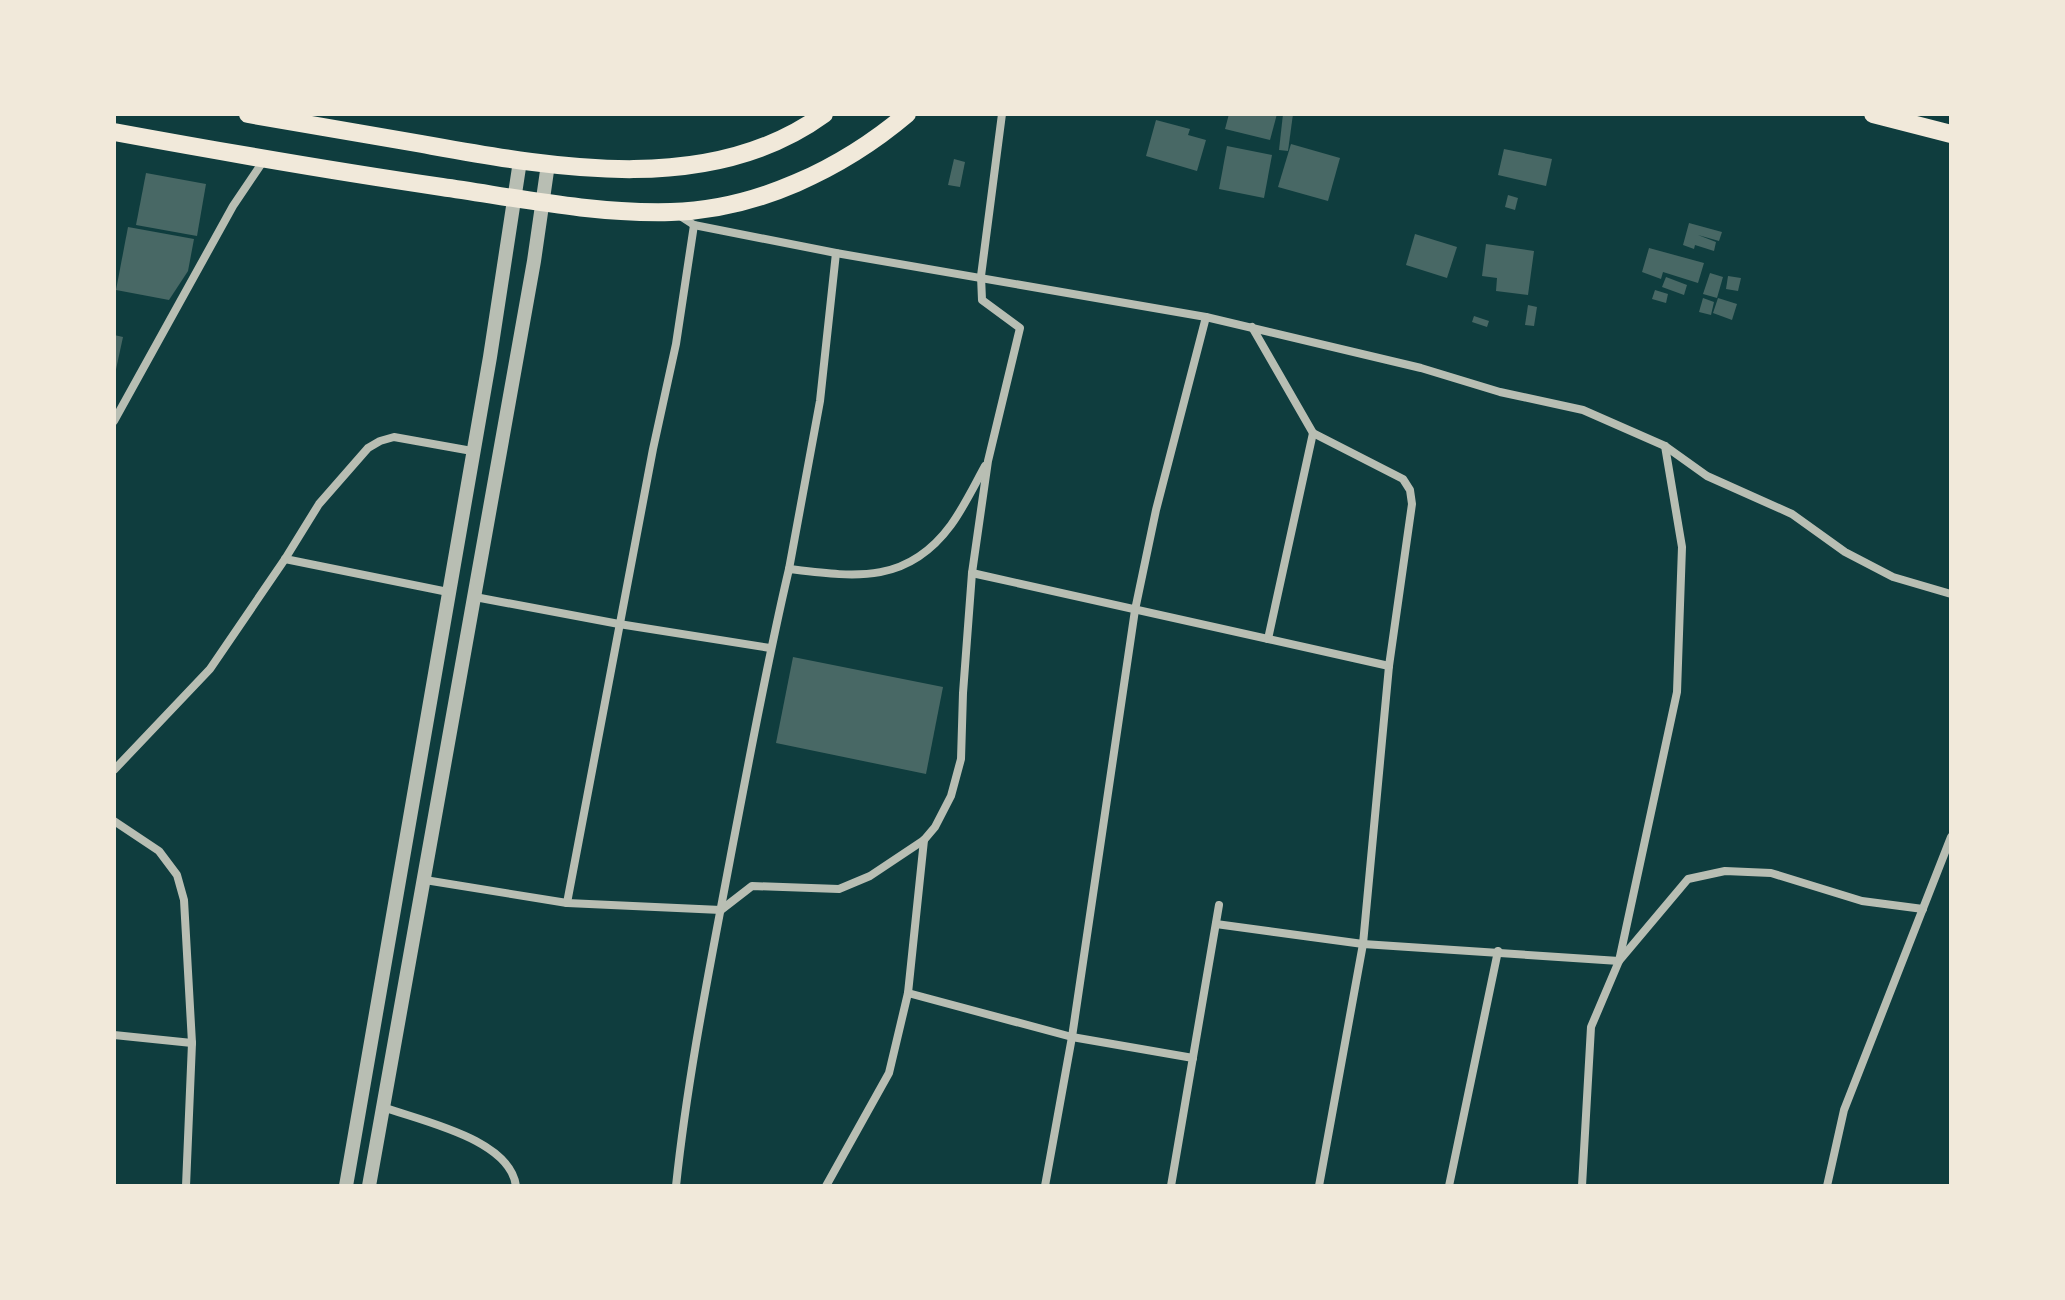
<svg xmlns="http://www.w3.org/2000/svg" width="2065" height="1300" font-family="'Roboto Condensed',sans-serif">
	<rect width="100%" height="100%" fill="#0f3d3e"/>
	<g fill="#486865">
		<polygon points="1229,114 1277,114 1270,140 1225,129"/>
		<polygon points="1283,114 1293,114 1288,151 1279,150"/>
		<polygon points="1156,120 1190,129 1188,135 1206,140 1197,171 1146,156"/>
		<polygon points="1291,144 1340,158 1328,201 1278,187"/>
		<polygon points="1227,146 1272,155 1264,198 1219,189"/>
		<polygon points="1504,149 1552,159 1546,186 1498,175"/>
		<polygon points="954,159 965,162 960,187 948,185"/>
		<polygon points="146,173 206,184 197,236 136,225"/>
		<polygon points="1508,195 1518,198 1515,210 1505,207"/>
		<polygon points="1689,223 1722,232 1719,241 1698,235 1716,242 1714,251 1695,245 1694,249 1683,245"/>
		<polygon points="128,227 194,239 188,271 169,300 116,290"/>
		<polygon points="1415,234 1457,247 1447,278 1406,265"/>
		<polygon points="1486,244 1534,251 1528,295 1496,291 1497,278 1482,276"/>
		<polygon points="1649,248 1704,263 1698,283 1663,272 1661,279 1642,272"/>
		<polygon points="1710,273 1723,277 1717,298 1703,294"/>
		<polygon points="1728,276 1741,278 1738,291 1726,289"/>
		<polygon points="1666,277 1687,285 1684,295 1662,287"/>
		<polygon points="1655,290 1668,294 1666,303 1652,299"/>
		<polygon points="1703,298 1714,302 1711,315 1699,312"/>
		<polygon points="1718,298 1737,304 1732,320 1713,313"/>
		<polygon points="1528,305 1537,307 1534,326 1525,325"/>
		<polygon points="1474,316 1489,321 1487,327 1472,322"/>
		<polygon points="114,335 123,337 115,374 114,374"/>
		<polygon points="793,657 943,687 926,774 776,743"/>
	</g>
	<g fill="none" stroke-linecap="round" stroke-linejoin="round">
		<g stroke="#b8beb3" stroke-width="8">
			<polyline points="677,214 694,225 836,253 1206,317 1421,368 1500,392 1583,410 1665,446 1707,476 1792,514 1845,552 1893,577 1951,594"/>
			<polyline points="1252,327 1313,433 1268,639"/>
			<polyline points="114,421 233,206 264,160"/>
			<polyline points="1313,433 1403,479 1410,490 1412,504 1389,666 1363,944 1319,1186"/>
			<polyline points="285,559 448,592"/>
			<polyline points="789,569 820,401 836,253"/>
			<polyline points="972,573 1389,666"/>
			<polyline points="475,597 619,624 770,648"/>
			<polyline points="114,770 210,669 285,559 319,504 368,448 380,441 394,437 472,451"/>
			<polyline points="114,821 159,851 177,875 184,900 192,1043 186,1186"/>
			<polyline points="425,880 567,903 721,910 752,886 839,889 870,876 924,840 935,827 951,796 961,759 963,693 972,573 988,461 1020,328 982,300 981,276 1002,114"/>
			<polyline points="567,903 653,449 676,344 694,225"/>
			<polyline points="1216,924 1363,944 1619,961 1688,879 1725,871 1771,873 1862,901 1923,909"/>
			<polyline points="908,993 1072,1037 1193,1058"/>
			<polyline points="114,1035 192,1043"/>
			<path d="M383,1107C421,1121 510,1139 516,1186"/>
			<path d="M676,1186C688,1073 711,961 732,849C750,756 767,662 789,569C855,577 907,585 951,525C964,507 974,486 985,466"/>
			<polyline points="826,1186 889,1073 908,993 924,840"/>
			<polyline points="1045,1186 1072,1037 1135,610 1156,510 1206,317"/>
			<polyline points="1171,1186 1219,905"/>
			<polyline points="1449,1186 1498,951"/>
			<polyline points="1582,1186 1591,1027 1619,961 1677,692 1682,547 1665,446"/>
			<polyline points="1827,1186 1844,1110 1951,837"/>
		</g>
		<g stroke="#b8beb3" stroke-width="14">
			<polyline points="346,1186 490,357 520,161"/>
			<polyline points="369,1186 534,261 548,164"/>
		</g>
		<g stroke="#f1e9da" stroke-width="18">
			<path d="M248,114C306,124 364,134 422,144C551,167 709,198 824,114"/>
			<polyline points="1873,114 1951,134"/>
			<path d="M114,132C223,152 332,171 442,187C518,198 594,214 671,212C756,210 842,169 907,114"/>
		</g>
	</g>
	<rect width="2065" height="1300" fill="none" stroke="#f1e9da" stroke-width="232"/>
</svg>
